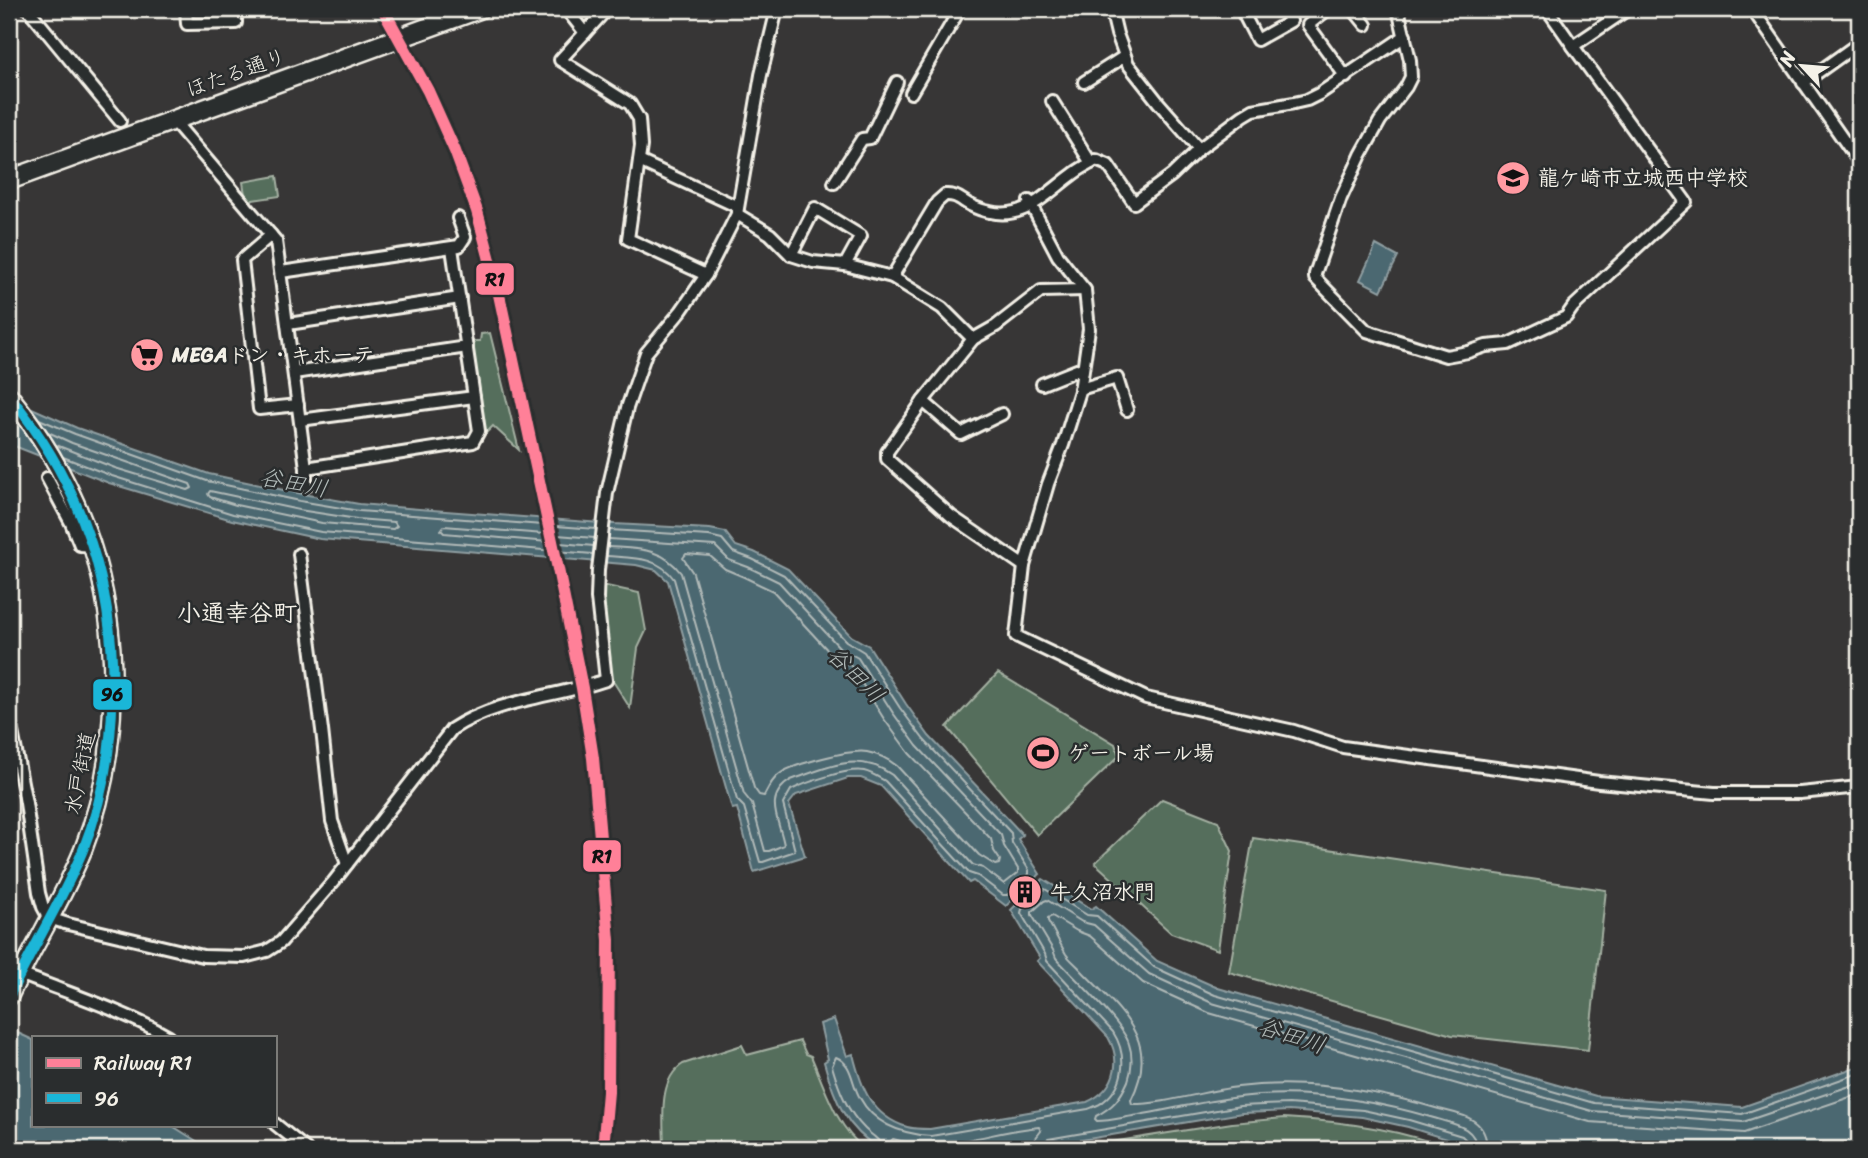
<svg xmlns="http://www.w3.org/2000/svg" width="1868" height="1158" font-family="Sriracha,'Klee One',sans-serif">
	<rect width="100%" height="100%" fill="#373636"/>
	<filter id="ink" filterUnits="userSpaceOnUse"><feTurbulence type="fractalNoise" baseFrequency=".0143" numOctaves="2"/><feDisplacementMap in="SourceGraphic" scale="14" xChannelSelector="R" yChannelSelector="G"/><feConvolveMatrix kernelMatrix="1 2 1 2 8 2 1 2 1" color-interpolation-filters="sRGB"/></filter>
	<g filter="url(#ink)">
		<g fill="#556e5c" stroke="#a4b0a2" stroke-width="2">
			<polygon points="277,176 280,196 246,201 243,182"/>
			<polygon points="490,333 519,450 493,426 484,435 471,341 480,341 481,334"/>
			<polygon points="602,585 639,593 646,631 638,648 630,708 611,678"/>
			<polygon points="998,673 1115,744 1119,756 1037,835 947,727"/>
			<polygon points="1162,799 1218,821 1232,851 1218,950 1171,933 1095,863"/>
			<polygon points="1253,838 1606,890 1588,1050 1452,1035 1229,972"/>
			<path d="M800,1041L806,1054L811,1056C825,1088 836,1127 865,1149H664C664,1122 657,1080 683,1064L742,1045L747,1055Z"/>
			<path d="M1284,1118C1339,1121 1398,1128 1449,1149H1067L1232,1123Z"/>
		</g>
		<g fill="#4c6771" stroke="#8f9ea1" stroke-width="2">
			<polygon points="1376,245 1398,257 1381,291 1360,280"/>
			<polygon points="9,398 77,428 209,474 302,494 359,504 419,509 614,524 710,529 725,532 736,546 754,552 788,569 851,636 869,646 906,704 929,736 1023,835 1018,839 1040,874 1006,906 973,881 969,883 881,786 861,778 848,778 796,795 789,804 805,856 754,872 737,808 732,809 668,581 656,570 636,565 320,539 232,520 109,483 9,444"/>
			<path d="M1043,879L1091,909L1096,906L1157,961L1218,988L1596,1096L1742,1107L1859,1066V1149H1462L1459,1143L1408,1127L1362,1117L1289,1111L1242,1113L1029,1149H880C846,1129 834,1099 824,1062L828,1059L820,1024L834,1019L847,1056L853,1054C861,1087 871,1116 907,1127C914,1129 922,1129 930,1129L1087,1102C1114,1090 1123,1063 1108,1037L1037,961L1040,958L1011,910Z"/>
			<polygon points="9,1029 33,1040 33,1125 171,1125 209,1149 29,1149 9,1129"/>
		</g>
		<polygon fill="#373636" points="541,515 557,516 567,563 552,562"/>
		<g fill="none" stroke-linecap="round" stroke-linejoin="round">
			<g stroke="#b1bab8" stroke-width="2">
				<polyline points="39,419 75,434 207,481 300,501 359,511 596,529"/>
				<polyline points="48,432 72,443 190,484 192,488 188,490 115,468 56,445"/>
				<polyline points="63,457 112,476 233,514 321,532 593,554"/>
				<polygon points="210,491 299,510 357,519 394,522 397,526 393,529 322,523 236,505 210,497 208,494"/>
				<polyline points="594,546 444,533 441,530 444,526 595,538"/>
				<path d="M608,547C637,549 662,547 681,573L744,794L752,804L765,851H769L784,845C780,821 762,797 791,780C826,768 858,750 892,775L973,865L983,868L1004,884L1018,873V869L1004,846L1001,835L917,746L893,713L858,658L840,648L779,582L748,567L729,560L715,546L609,539"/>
				<path d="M686,554L710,556L725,569L744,577L773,591L832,655L851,666L884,719L909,753L991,839L994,851L1000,860L999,864L995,865L979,855L897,766C888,759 878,754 867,752C851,749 794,764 781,773C773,778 768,788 764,796L759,795L754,788L693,573L683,558Z"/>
				<path d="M607,556C632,558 658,556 674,579L737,800L744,807L760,862H763L795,851L783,804L791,790C807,782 847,768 864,771C872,773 878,777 885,781L969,873L978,876L1003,895H1007L1029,874V870L1012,843L1011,833L924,740L900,708L864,652L846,641L784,575L752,559L733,552L722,539L709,536L610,530"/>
				<path d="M882,1149C881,1139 872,1136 865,1129C847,1111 839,1090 832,1066L836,1057C853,1064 851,1083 860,1098C874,1124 902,1134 931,1136L1088,1109C1093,1107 1100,1105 1104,1101C1126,1084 1127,1054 1113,1032L1047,961L1045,954L1021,913L1022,909L1045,889L1087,915L1097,916L1154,967L1215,995L1594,1103L1742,1114L1859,1073"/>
				<path d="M891,1149V1141L893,1139C941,1154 991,1131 1039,1127L1041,1131L1034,1140L1032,1149"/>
				<polyline points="1041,1149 1042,1143 1048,1139 1240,1106 1289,1104 1363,1110 1409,1120 1462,1136 1466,1140 1468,1149"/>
				<path d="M1477,1149C1475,1125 1452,1124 1434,1118C1372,1100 1303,1089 1239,1097C1205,1101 1172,1109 1139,1115C1125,1117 1110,1121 1097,1121L1095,1119L1096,1116C1113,1107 1120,1099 1128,1081C1132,1070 1133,1055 1129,1044C1123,1023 1072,976 1056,958L1053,950L1032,915V912L1044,901L1047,900L1082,922L1094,925L1149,974L1212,1003L1592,1111L1743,1122L1859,1083"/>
				<path d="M1487,1149C1487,1138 1484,1128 1474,1121C1465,1114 1450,1112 1439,1109C1375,1090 1305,1079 1238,1087C1203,1091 1167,1104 1132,1104L1131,1100C1162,1039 1120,1011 1081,970C1077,965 1070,960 1066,954C1060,944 1054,931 1048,921V918L1052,916L1077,931L1090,936L1143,983L1209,1013L1590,1122L1744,1133L1859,1094"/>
			</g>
			<g stroke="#f4f1e8" stroke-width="16">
				<g id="street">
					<polyline points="28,9 120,121"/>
					<polyline points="186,9 187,24 236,23 236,9"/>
					<polyline points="566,9 585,33"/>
					<polyline points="607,9 560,60 630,104 639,119 641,146 628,239 706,275"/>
					<polyline points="1111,9 1117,34 1128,64 1158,102 1199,149"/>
					<polyline points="1241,9 1257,40 1291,21 1283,9"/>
					<polyline points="1328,9 1308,25 1346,77"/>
					<polyline points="1353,9 1366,25"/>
					<polyline points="1398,9 1410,60 1411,77 1406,87 1380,121 1361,155 1341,198 1315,274 1315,278 1367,331 1446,356 1468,352 1486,346 1508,344 1566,317 1573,307 1686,202 1573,46"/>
					<polyline points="1547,9 1573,46 1628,9"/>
					<polyline points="1752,9 1859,162"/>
					<polyline points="1084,82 1125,56"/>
					<polyline points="1803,83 1859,43"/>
					<polyline points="911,93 960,9"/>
					<polyline points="1052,101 1091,163"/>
					<polyline points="173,120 276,241 306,468 306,486"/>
					<polyline points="639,161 738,207"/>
					<polyline points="834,183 862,139 870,138 897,82"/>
					<polyline points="1029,201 1058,256 1085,290 1089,329 1080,391 1063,445 1048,484 1024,566 1016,636 1146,698 1294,731 1343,747 1599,782 1714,793 1800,793 1859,787"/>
					<polyline points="737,214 770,234 791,255 813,262 845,265 892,277 942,308 973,339"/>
					<polyline points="271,235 242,260 259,409 298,405"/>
					<polyline points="791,255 815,208 861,236 845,265"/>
					<polyline points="281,272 459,246 465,237 458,218"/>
					<path d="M892,277L937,202L945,195C956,194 961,200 970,205C976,208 984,211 990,212C1025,220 1047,193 1072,175C1079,169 1088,165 1096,160L1108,165L1134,203L1172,175L1199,149L1243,116L1253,110L1294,103L1307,100L1319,94L1405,36"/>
					<polyline points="288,324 460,298"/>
					<polyline points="294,373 467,347"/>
					<polyline points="1042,384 1082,368"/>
					<polyline points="1080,389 1117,378 1127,410"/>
					<polyline points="923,401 961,434 1002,414"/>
					<polyline points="300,420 474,397"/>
					<polyline points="306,468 473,442 479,431 452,248"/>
					<polyline points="47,478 71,523 80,545 92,546"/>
					<polyline points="299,554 322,730 332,821 347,864"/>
					<polyline points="1024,566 951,516 887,459 887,452 923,401 973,339 996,326 1041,291 1085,290"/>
					<path d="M9,716L26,803L39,893L43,907L49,918L68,924L203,956L244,957L267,951L281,942L334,881L452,729C498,699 556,697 606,680L597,598L598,570L607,493L627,408L646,353L681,311L706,275L737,214L761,75L777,9"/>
					<path d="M9,968L20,974C70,994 122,1010 169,1037"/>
					<polyline points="275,1124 306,1149"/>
				</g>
			</g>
			<g stroke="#f4f1e8" stroke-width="21">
				<path id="secondary" d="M9,395C45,439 73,489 91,543C122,638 120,757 83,850C62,901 32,948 9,997"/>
			</g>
			<g stroke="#f4f1e8" stroke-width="23">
				<polyline id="primary" points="9,180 479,9"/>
			</g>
			<use href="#street" stroke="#2a2d2e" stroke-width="10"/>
			<use href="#secondary" stroke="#2a2d2e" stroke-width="16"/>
			<use href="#primary" stroke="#2a2d2e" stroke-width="18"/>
			<g stroke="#2a2d2e" stroke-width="16">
				<path id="bus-1" d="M9,395C45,439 73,489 91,543C122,638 120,757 83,850C62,901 32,948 9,997"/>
			</g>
			<use href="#bus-1" stroke="#1ab6d8" stroke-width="10"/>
			<g stroke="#2a2d2e" stroke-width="18">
				<polyline id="rail-1" points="383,9 428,91 455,151 477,211 498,290 558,569 582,688 593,758 609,940 608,1092 603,1149"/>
			</g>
			<use href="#rail-1" stroke="#ff8098" stroke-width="12"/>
		</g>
	</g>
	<defs>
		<g id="school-disc" transform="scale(1.75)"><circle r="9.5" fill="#ff9aa2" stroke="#2a2d2e"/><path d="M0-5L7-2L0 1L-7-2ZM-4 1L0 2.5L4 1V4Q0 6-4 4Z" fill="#111"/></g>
		<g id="supermarket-disc" transform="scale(1.75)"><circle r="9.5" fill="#ff9aa2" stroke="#2a2d2e"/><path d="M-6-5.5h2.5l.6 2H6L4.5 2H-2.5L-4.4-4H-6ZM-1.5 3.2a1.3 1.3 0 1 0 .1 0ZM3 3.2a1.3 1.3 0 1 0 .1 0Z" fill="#111"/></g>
		<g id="stadium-disc" transform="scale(1.75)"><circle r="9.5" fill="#ff9aa2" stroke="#2a2d2e"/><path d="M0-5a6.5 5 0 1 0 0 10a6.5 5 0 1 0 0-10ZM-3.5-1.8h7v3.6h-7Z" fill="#111"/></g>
		<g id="building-disc" transform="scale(1.75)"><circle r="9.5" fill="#ff9aa2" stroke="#2a2d2e"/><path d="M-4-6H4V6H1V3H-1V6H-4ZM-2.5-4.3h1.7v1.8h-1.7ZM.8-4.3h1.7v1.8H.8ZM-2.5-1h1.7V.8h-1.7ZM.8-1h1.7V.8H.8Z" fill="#111"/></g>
	</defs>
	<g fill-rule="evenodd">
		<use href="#school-disc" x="1513" y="178"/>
		<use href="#supermarket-disc" x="147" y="355"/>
		<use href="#stadium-disc" x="1043" y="753"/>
		<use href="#building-disc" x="1025" y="892"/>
	</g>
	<g text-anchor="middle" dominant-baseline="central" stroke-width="5" stroke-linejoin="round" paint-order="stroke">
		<g font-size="21" fill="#f4f1e8" stroke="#2a2d2e">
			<text transform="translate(236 73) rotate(-20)">ほたる通り</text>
			<text transform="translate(80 773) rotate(-79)">水戸街道</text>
		</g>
		<g font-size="21" font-weight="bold" fill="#f4f1e8" stroke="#2a2d2e" text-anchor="start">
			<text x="1538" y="178">龍ケ崎市立城西中学校</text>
			<text x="172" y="355">MEGAドン・キホーテ</text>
			<text x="1068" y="753">ゲートボール場</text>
			<text x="1050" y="892">牛久沼水門</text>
		</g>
		<g font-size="23" font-style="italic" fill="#b1bab8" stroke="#2a2d2e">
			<text transform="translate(294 483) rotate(11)">谷田川</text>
			<text transform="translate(856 675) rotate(45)">谷田川</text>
			<text transform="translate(1292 1036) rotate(18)">谷田川</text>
		</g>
		<g font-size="24" font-weight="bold" fill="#f4f1e8" stroke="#2a2d2e">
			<text x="237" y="613">小通幸谷町</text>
		</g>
	</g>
	<g stroke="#2a2d2e" stroke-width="2.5">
		<rect x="475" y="262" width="40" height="34" rx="7" fill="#ff8098"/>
		<rect x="92" y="678" width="41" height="33" rx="7" fill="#1ab6d8"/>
		<rect x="582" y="839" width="40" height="34" rx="7" fill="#ff8098"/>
	</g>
	<g font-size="19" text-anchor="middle" font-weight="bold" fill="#111">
		<text x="495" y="286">R1</text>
		<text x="112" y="701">96</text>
		<text x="602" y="863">R1</text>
	</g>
	<rect width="1868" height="1158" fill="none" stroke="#2a2d2e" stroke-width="35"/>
	<rect x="18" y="18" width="1833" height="1123" fill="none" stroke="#f4f1e8" stroke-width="2.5" filter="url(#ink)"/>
	<rect x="32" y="1036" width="245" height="91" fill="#2a2d2e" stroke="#7b7b78" stroke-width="2"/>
	<rect x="46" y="1058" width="35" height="10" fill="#ff8098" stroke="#7b7b78" stroke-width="2"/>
	<text x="94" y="1070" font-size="21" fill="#f4f1e8">Railway R1</text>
	<rect x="46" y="1093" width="35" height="10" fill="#1ab6d8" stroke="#7b7b78" stroke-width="2"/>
	<text x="94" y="1106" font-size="21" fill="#f4f1e8">96</text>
	<g transform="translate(1802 66) rotate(296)" stroke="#2a2d2e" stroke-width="5" paint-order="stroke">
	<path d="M0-5L12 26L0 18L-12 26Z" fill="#f4f1e8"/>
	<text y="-10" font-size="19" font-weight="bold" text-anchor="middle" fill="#f4f1e8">N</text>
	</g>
</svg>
